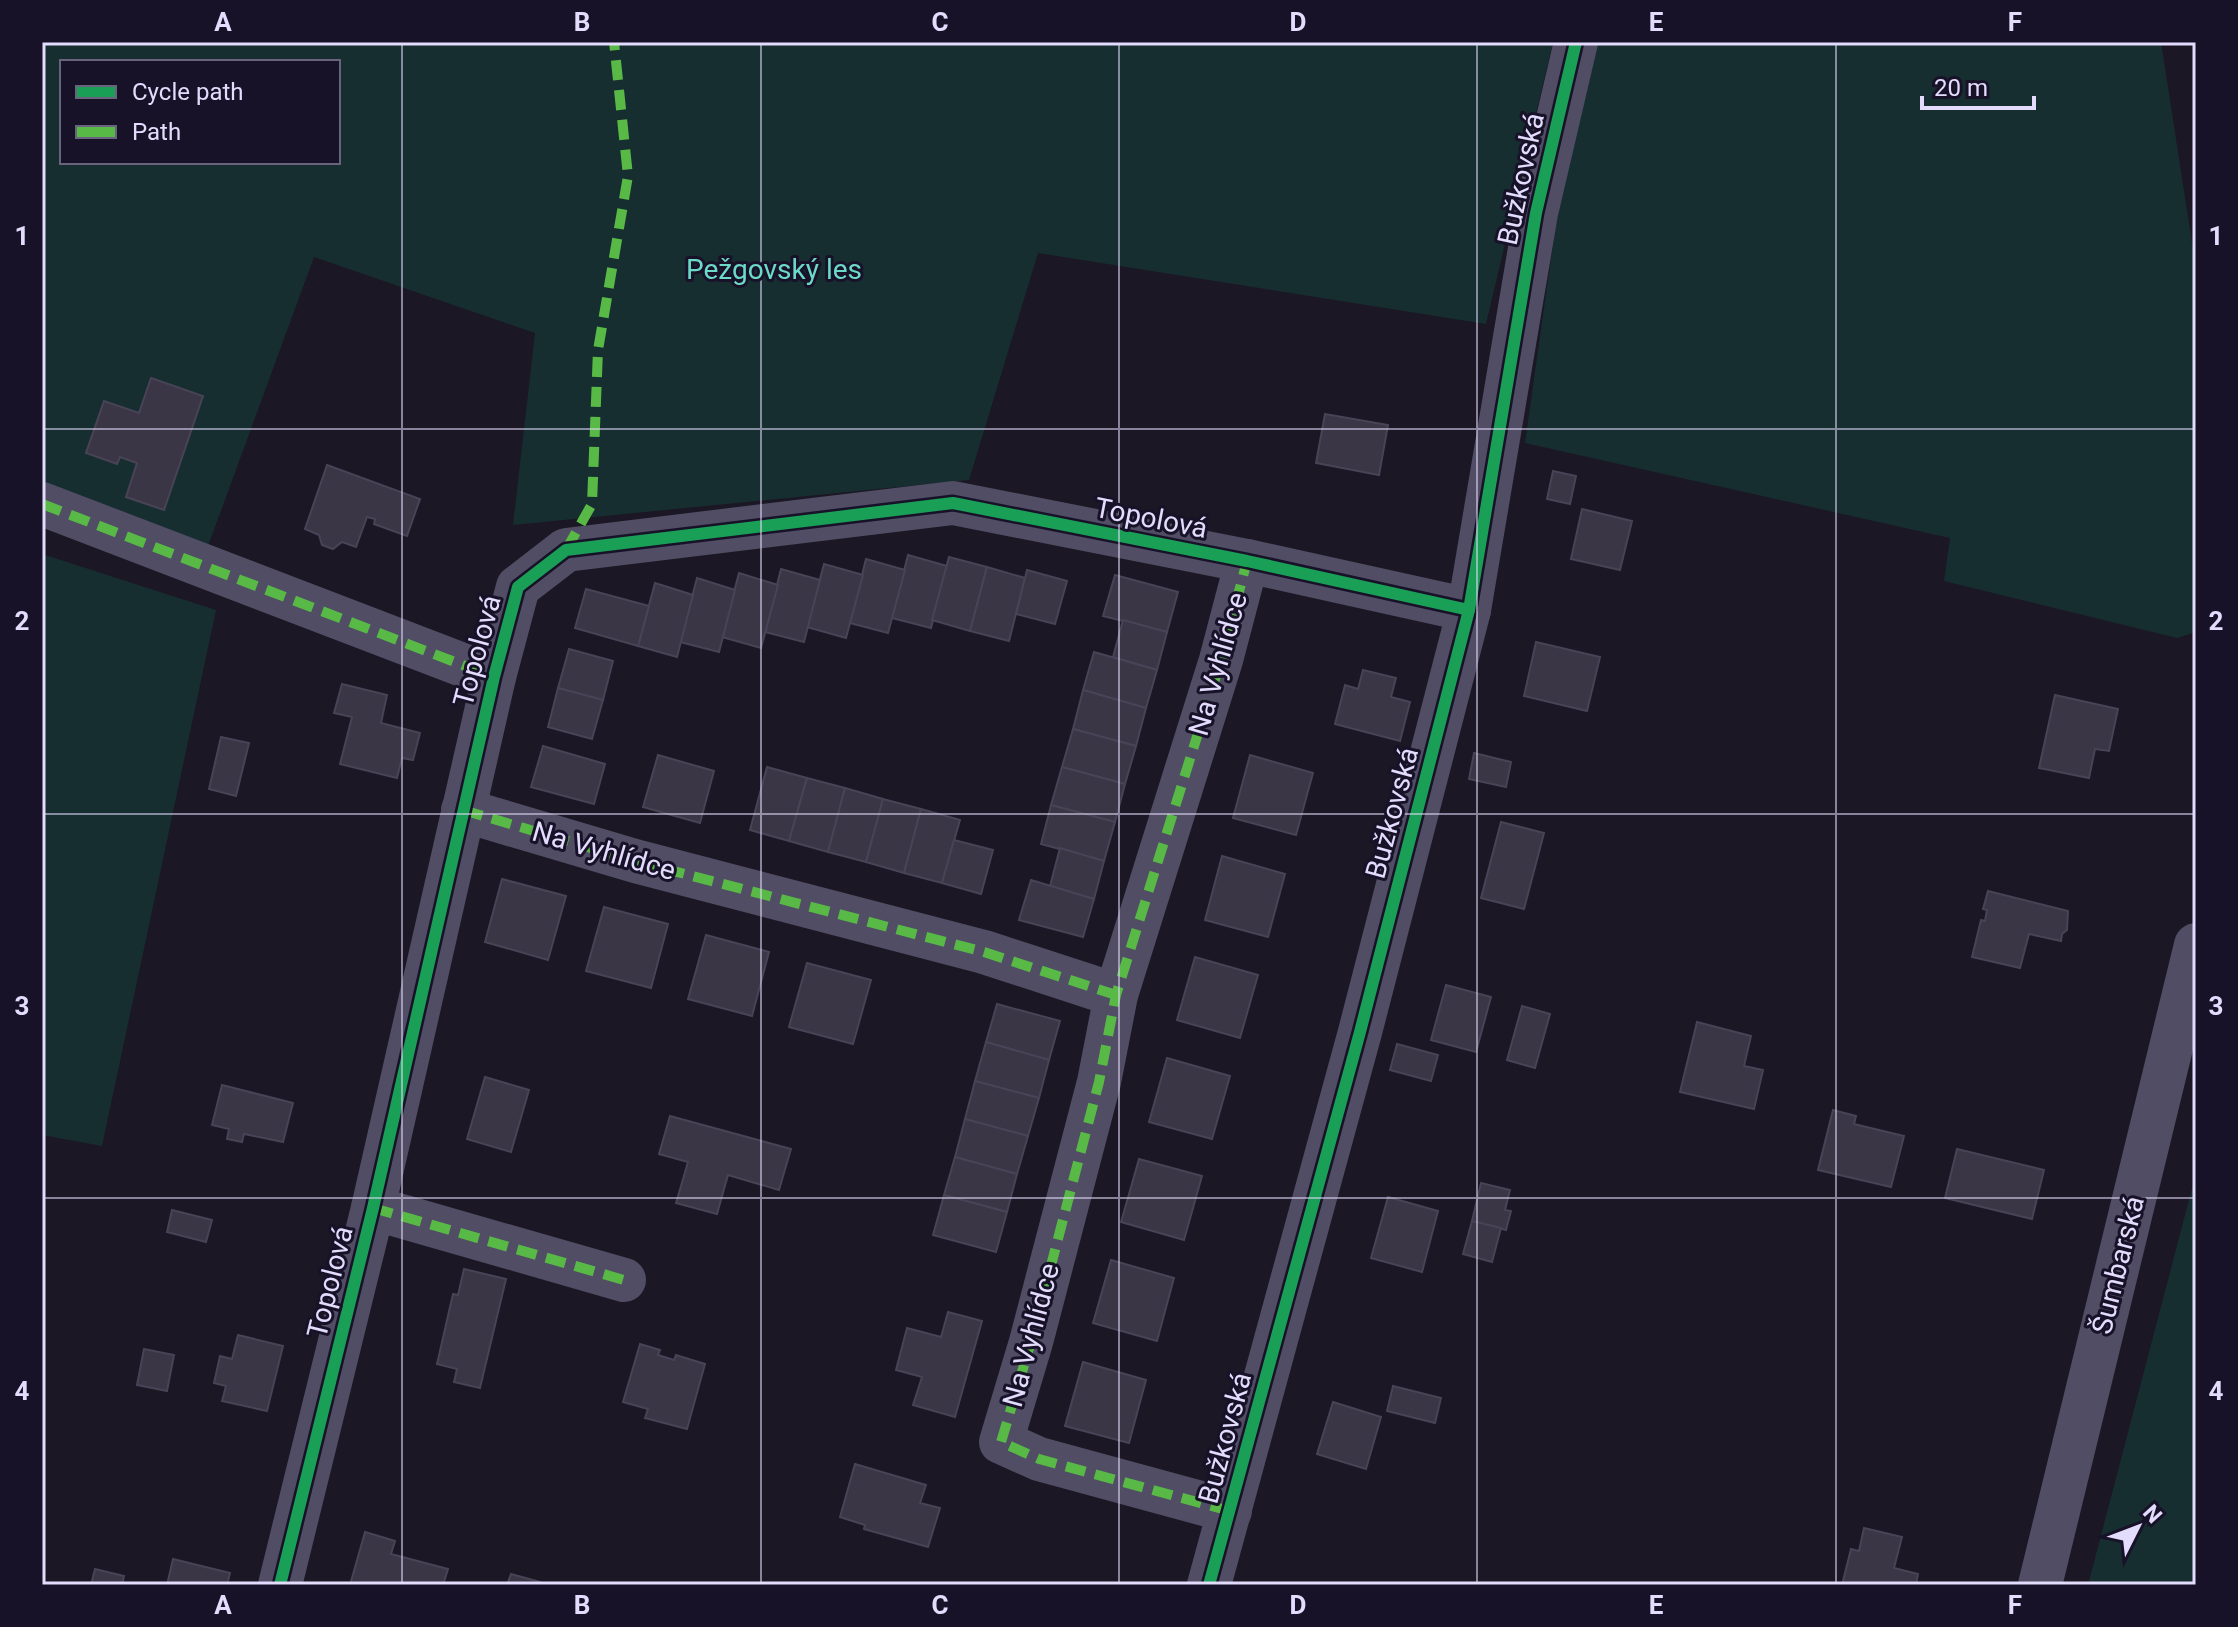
<svg xmlns="http://www.w3.org/2000/svg" width="2238" height="1627" font-family="Roboto,sans-serif">
	<rect width="100%" height="100%" fill="#1b1724"/>
	<g fill="#172e31" fill-rule="evenodd">
		<path d="M42,42H1553L1486,324L1038,253L969,480L513,525L535,333L314,257L208,546L42,485ZM62,62H338V162H62Z"/>
		<polygon points="1591,42 2161,42 2196,269 2196,621 2193,633 2177,638 1944,581 1950,538 1525,443 1569,131"/>
		<polygon points="42,554 216,610 102,1146 42,1135"/>
		<polygon points="2196,1173 2196,1585 2088,1585"/>
	</g>
	<g fill="#3a3645" stroke="#484356" stroke-width="2">
		<polygon points="151,378 203,396 164,510 126,497 137,463 120,457 117,464 86,453 104,401 139,413"/>
		<polygon points="1325,414 1388,425 1379,475 1316,463"/>
		<polygon points="327,465 420,499 407,536 374,524 375,519 367,517 356,547 342,542 333,549 322,545 319,535 305,529"/>
		<polygon points="1553,471 1576,476 1570,504 1547,499"/>
		<polygon points="1582,509 1632,521 1620,570 1571,559"/>
		<polygon points="908,555 947,566 931,628 892,618"/>
		<polygon points="949,557 987,567 970,631 932,620"/>
		<polygon points="866,559 905,570 888,633 850,623"/>
		<polygon points="824,564 863,575 846,638 807,627"/>
		<polygon points="987,567 1025,578 1009,641 970,631"/>
		<polygon points="781,569 820,580 804,642 765,632"/>
		<polygon points="1027,570 1067,581 1055,624 1016,614"/>
		<polygon points="739,573 778,585 761,648 722,637"/>
		<polygon points="1115,575 1178,592 1167,632 1103,616"/>
		<polygon points="697,578 735,590 719,652 680,642"/>
		<polygon points="655,583 693,595 677,657 638,646"/>
		<polygon points="586,589 649,606 638,646 575,628"/>
		<polygon points="1123,620 1167,632 1157,670 1113,657"/>
		<polygon points="1536,642 1600,657 1587,711 1524,696"/>
		<polygon points="569,649 613,661 603,700 558,688"/>
		<polygon points="1094,652 1157,670 1146,708 1083,690"/>
		<polygon points="1363,670 1396,678 1391,697 1410,702 1400,741 1335,724 1345,685 1358,689"/>
		<polygon points="342,684 387,695 381,723 420,733 413,760 402,758 397,778 340,764 352,717 334,713"/>
		<polygon points="558,688 603,700 592,739 548,727"/>
		<polygon points="1083,690 1146,708 1136,746 1073,729"/>
		<polygon points="2055,695 2118,709 2109,751 2095,749 2089,778 2039,768"/>
		<polygon points="1073,729 1136,746 1125,784 1062,767"/>
		<polygon points="221,737 249,743 236,796 209,789"/>
		<polygon points="543,746 605,764 594,804 531,787"/>
		<polygon points="1474,753 1511,762 1506,787 1469,779"/>
		<polygon points="658,755 714,771 700,823 643,807"/>
		<polygon points="1250,755 1313,773 1296,835 1233,818"/>
		<polygon points="767,767 807,778 789,841 750,830"/>
		<polygon points="1062,767 1125,784 1115,822 1051,805"/>
		<polygon points="807,778 845,788 828,852 789,841"/>
		<polygon points="845,788 883,799 866,862 828,852"/>
		<polygon points="883,799 921,809 904,873 866,862"/>
		<polygon points="1051,805 1115,822 1104,861 1041,844"/>
		<polygon points="921,809 960,820 942,883 904,873"/>
		<polygon points="1501,822 1544,833 1524,909 1481,898"/>
		<polygon points="954,840 993,850 981,894 942,883"/>
		<polygon points="1060,848 1104,861 1094,899 1050,886"/>
		<polygon points="1222,856 1285,874 1268,937 1205,920"/>
		<polygon points="502,879 566,896 548,960 485,942"/>
		<polygon points="1031,880 1094,899 1083,937 1019,920"/>
		<polygon points="1988,891 2068,911 2067,930 2062,934 2061,941 2029,934 2020,968 1972,957 1981,920 1985,921 1987,910 1983,909"/>
		<polygon points="604,907 668,924 651,988 586,971"/>
		<polygon points="706,935 769,952 752,1016 688,999"/>
		<polygon points="1195,957 1258,975 1240,1038 1177,1020"/>
		<polygon points="807,963 871,980 853,1044 789,1027"/>
		<polygon points="1446,985 1491,997 1476,1052 1431,1040"/>
		<polygon points="997,1004 1060,1021 1049,1060 986,1042"/>
		<polygon points="1522,1006 1550,1014 1535,1068 1507,1060"/>
		<polygon points="1697,1022 1751,1036 1744,1066 1763,1070 1754,1109 1680,1092"/>
		<polygon points="986,1042 1049,1060 1039,1098 975,1081"/>
		<polygon points="1397,1044 1438,1055 1431,1081 1390,1070"/>
		<polygon points="1167,1058 1230,1076 1212,1139 1149,1122"/>
		<polygon points="485,1077 529,1090 511,1152 467,1139"/>
		<polygon points="975,1081 1039,1098 1028,1136 965,1119"/>
		<polygon points="222,1085 293,1103 283,1142 244,1134 242,1142 227,1139 229,1129 212,1125"/>
		<polygon points="1833,1110 1856,1116 1854,1124 1904,1136 1891,1187 1818,1170"/>
		<polygon points="670,1116 791,1149 779,1190 728,1175 717,1214 676,1203 688,1162 659,1154"/>
		<polygon points="965,1119 1028,1136 1017,1174 955,1157"/>
		<polygon points="1957,1149 2044,1170 2032,1219 1945,1198"/>
		<polygon points="955,1157 1017,1174 1007,1212 944,1195"/>
		<polygon points="1139,1159 1202,1176 1184,1240 1121,1222"/>
		<polygon points="1481,1183 1510,1190 1505,1210 1511,1211 1506,1230 1472,1221"/>
		<polygon points="944,1195 1007,1212 996,1252 933,1235"/>
		<polygon points="1388,1197 1438,1211 1422,1272 1371,1258"/>
		<polygon points="172,1210 212,1220 206,1242 167,1232"/>
		<polygon points="1472,1221 1501,1228 1492,1262 1463,1254"/>
		<polygon points="1111,1260 1174,1278 1157,1341 1093,1323"/>
		<polygon points="464,1269 506,1279 480,1388 454,1382 457,1369 437,1364 453,1294 458,1295"/>
		<polygon points="948,1312 982,1321 955,1417 913,1405 922,1377 896,1370 907,1328 941,1337"/>
		<polygon points="238,1335 283,1346 267,1411 222,1401 226,1386 214,1383 220,1356 232,1359"/>
		<polygon points="640,1344 660,1350 658,1355 674,1360 676,1355 705,1364 687,1429 645,1418 648,1409 623,1402"/>
		<polygon points="144,1349 174,1355 167,1391 137,1385"/>
		<polygon points="1083,1362 1146,1380 1129,1443 1065,1426"/>
		<polygon points="1393,1386 1441,1398 1435,1423 1387,1411"/>
		<polygon points="1333,1402 1381,1417 1366,1469 1317,1454"/>
		<polygon points="855,1464 926,1485 920,1503 940,1508 928,1547 864,1529 865,1525 840,1517"/>
		<polygon points="1864,1528 1902,1537 1894,1568 1918,1574 1916,1585 1842,1585 1851,1549 1859,1551"/>
		<polygon points="365,1532 395,1541 391,1554 448,1569 443,1585 350,1585"/>
		<polygon points="173,1559 230,1573 227,1585 167,1585"/>
		<polygon points="95,1569 124,1576 122,1585 91,1585"/>
		<polygon points="511,1574 540,1582 539,1585 507,1585"/>
	</g>
	<g fill="none" stroke-linecap="round" stroke-linejoin="round">
		<g stroke="#504d64" stroke-width="44">
			<polyline points="42,504 494,677"/>
			<polyline points="463,810 635,861 984,952 1116,995"/>
			<polyline points="373,1208 624,1280"/>
			<polyline points="1230,1511 1039,1459 1001,1442 1031,1342 1099,1082 1116,995 1221,660 1247,561"/>
			<polyline points="280,1585 373,1208 494,677 518,587 566,550 953,503 1247,561 1469,610"/>
			<polyline points="1209,1585 1360,1032 1469,610 1536,213 1576,42"/>
			<polyline points="2040,1585 2196,945"/>
		</g>
		<g stroke="#58b947" stroke-width="10" stroke-dasharray="20 10" stroke-linecap="butt">
			<polyline points="42,504 494,677"/>
			<polyline points="566,550 592,504 598,350 628,176 614,42"/>
			<polyline points="463,810 635,861 984,952 1116,995"/>
			<polyline points="373,1208 624,1280"/>
			<polyline points="1230,1511 1039,1459 1001,1442 1031,1342 1099,1082 1116,995 1221,660 1247,561"/>
		</g>
		<g stroke="#181229" stroke-width="17">
			<g id="cycleway">
				<polyline points="280,1585 373,1208 494,677 518,587 566,550 953,503 1247,561 1469,610"/>
				<polyline points="1209,1585 1360,1032 1469,610 1536,213 1576,42"/>
			</g>
		</g>
		<use href="#cycleway" stroke="#1a9f57" stroke-width="12"/>
	</g>
	<path fill="none" stroke="#e3dcfd" stroke-width="2" stroke-opacity="0.55" d="M402,42V1585M761,42V1585M1119,42V1585M1477,42V1585M1836,42V1585M42,429H2196M42,814H2196M42,1198H2196"/>
	<g text-anchor="middle" dominant-baseline="central" stroke-width="6" stroke-linejoin="round" paint-order="stroke">
		<g font-size="28" fill="#e3dcfd" stroke="#181229">
			<text transform="translate(1521 179) rotate(-78)">Bužkovská</text>
			<text transform="translate(1151 518) rotate(11)">Topolová</text>
			<text transform="translate(477 651) rotate(-75)">Topolová</text>
			<text transform="translate(1218 664) rotate(-74)">Na Vyhlídce</text>
			<text transform="translate(1392 813) rotate(-75)">Bužkovská</text>
			<text transform="translate(604 851) rotate(16)">Na Vyhlídce</text>
			<text transform="translate(2118 1265) rotate(-76)">Šumbarská</text>
			<text transform="translate(330 1282) rotate(-76)">Topolová</text>
			<text transform="translate(1031 1335) rotate(-75)">Na Vyhlídce</text>
			<text transform="translate(1225 1438) rotate(-75)">Bužkovská</text>
		</g>
		<g font-size="28" fill="#6bdac7" stroke="#181229">
			<text x="774" y="269">Pežgovský les</text>
		</g>
	</g>
	<rect width="2238" height="1627" fill="none" stroke="#181229" stroke-width="88"/>
	<rect x="60" y="60" width="280" height="104" fill="#181229" stroke="#69637e" stroke-width="2"/>
	<rect x="76" y="86" width="40" height="12" fill="#1a9f57" stroke="#69637e" stroke-width="2"/>
	<text x="132" y="100" font-size="24" fill="#e3dcfd">Cycle path</text>
	<rect x="76" y="126" width="40" height="12" fill="#58b947" stroke="#69637e" stroke-width="2"/>
	<text x="132" y="140" font-size="24" fill="#e3dcfd">Path</text>
	<g transform="translate(2138 1527) rotate(48)" stroke="#181229" stroke-width="6" paint-order="stroke">
	<path d="M0-6L14 30L0 20L-14 30Z" fill="#e3dcfd"/>
	<text y="-12" font-size="22" font-weight="bold" text-anchor="middle" fill="#e3dcfd">N</text>
	</g>
	<path d="M1922 96v12h112v-12" fill="none" stroke="#e3dcfd" stroke-width="4"/>
	<text x="1934" y="96" font-size="24" fill="#e3dcfd" stroke="#181229" stroke-width="6" paint-order="stroke">20 m</text>
	<rect x="44" y="44" width="2150" height="1539" fill="none" stroke="#e3dcfd" stroke-width="3"/>
	<g font-size="26" text-anchor="middle" font-weight="bold" fill="#e3dcfd">
		<text x="223" y="31">A</text>
		<text x="582" y="31">B</text>
		<text x="940" y="31">C</text>
		<text x="1298" y="31">D</text>
		<text x="1656" y="31">E</text>
		<text x="2015" y="31">F</text>
		<text x="22" y="245">1</text>
		<text x="2216" y="245">1</text>
		<text x="22" y="630">2</text>
		<text x="2216" y="630">2</text>
		<text x="22" y="1015">3</text>
		<text x="2216" y="1015">3</text>
		<text x="22" y="1400">4</text>
		<text x="2216" y="1400">4</text>
		<text x="223" y="1614">A</text>
		<text x="582" y="1614">B</text>
		<text x="940" y="1614">C</text>
		<text x="1298" y="1614">D</text>
		<text x="1656" y="1614">E</text>
		<text x="2015" y="1614">F</text>
	</g>
</svg>
